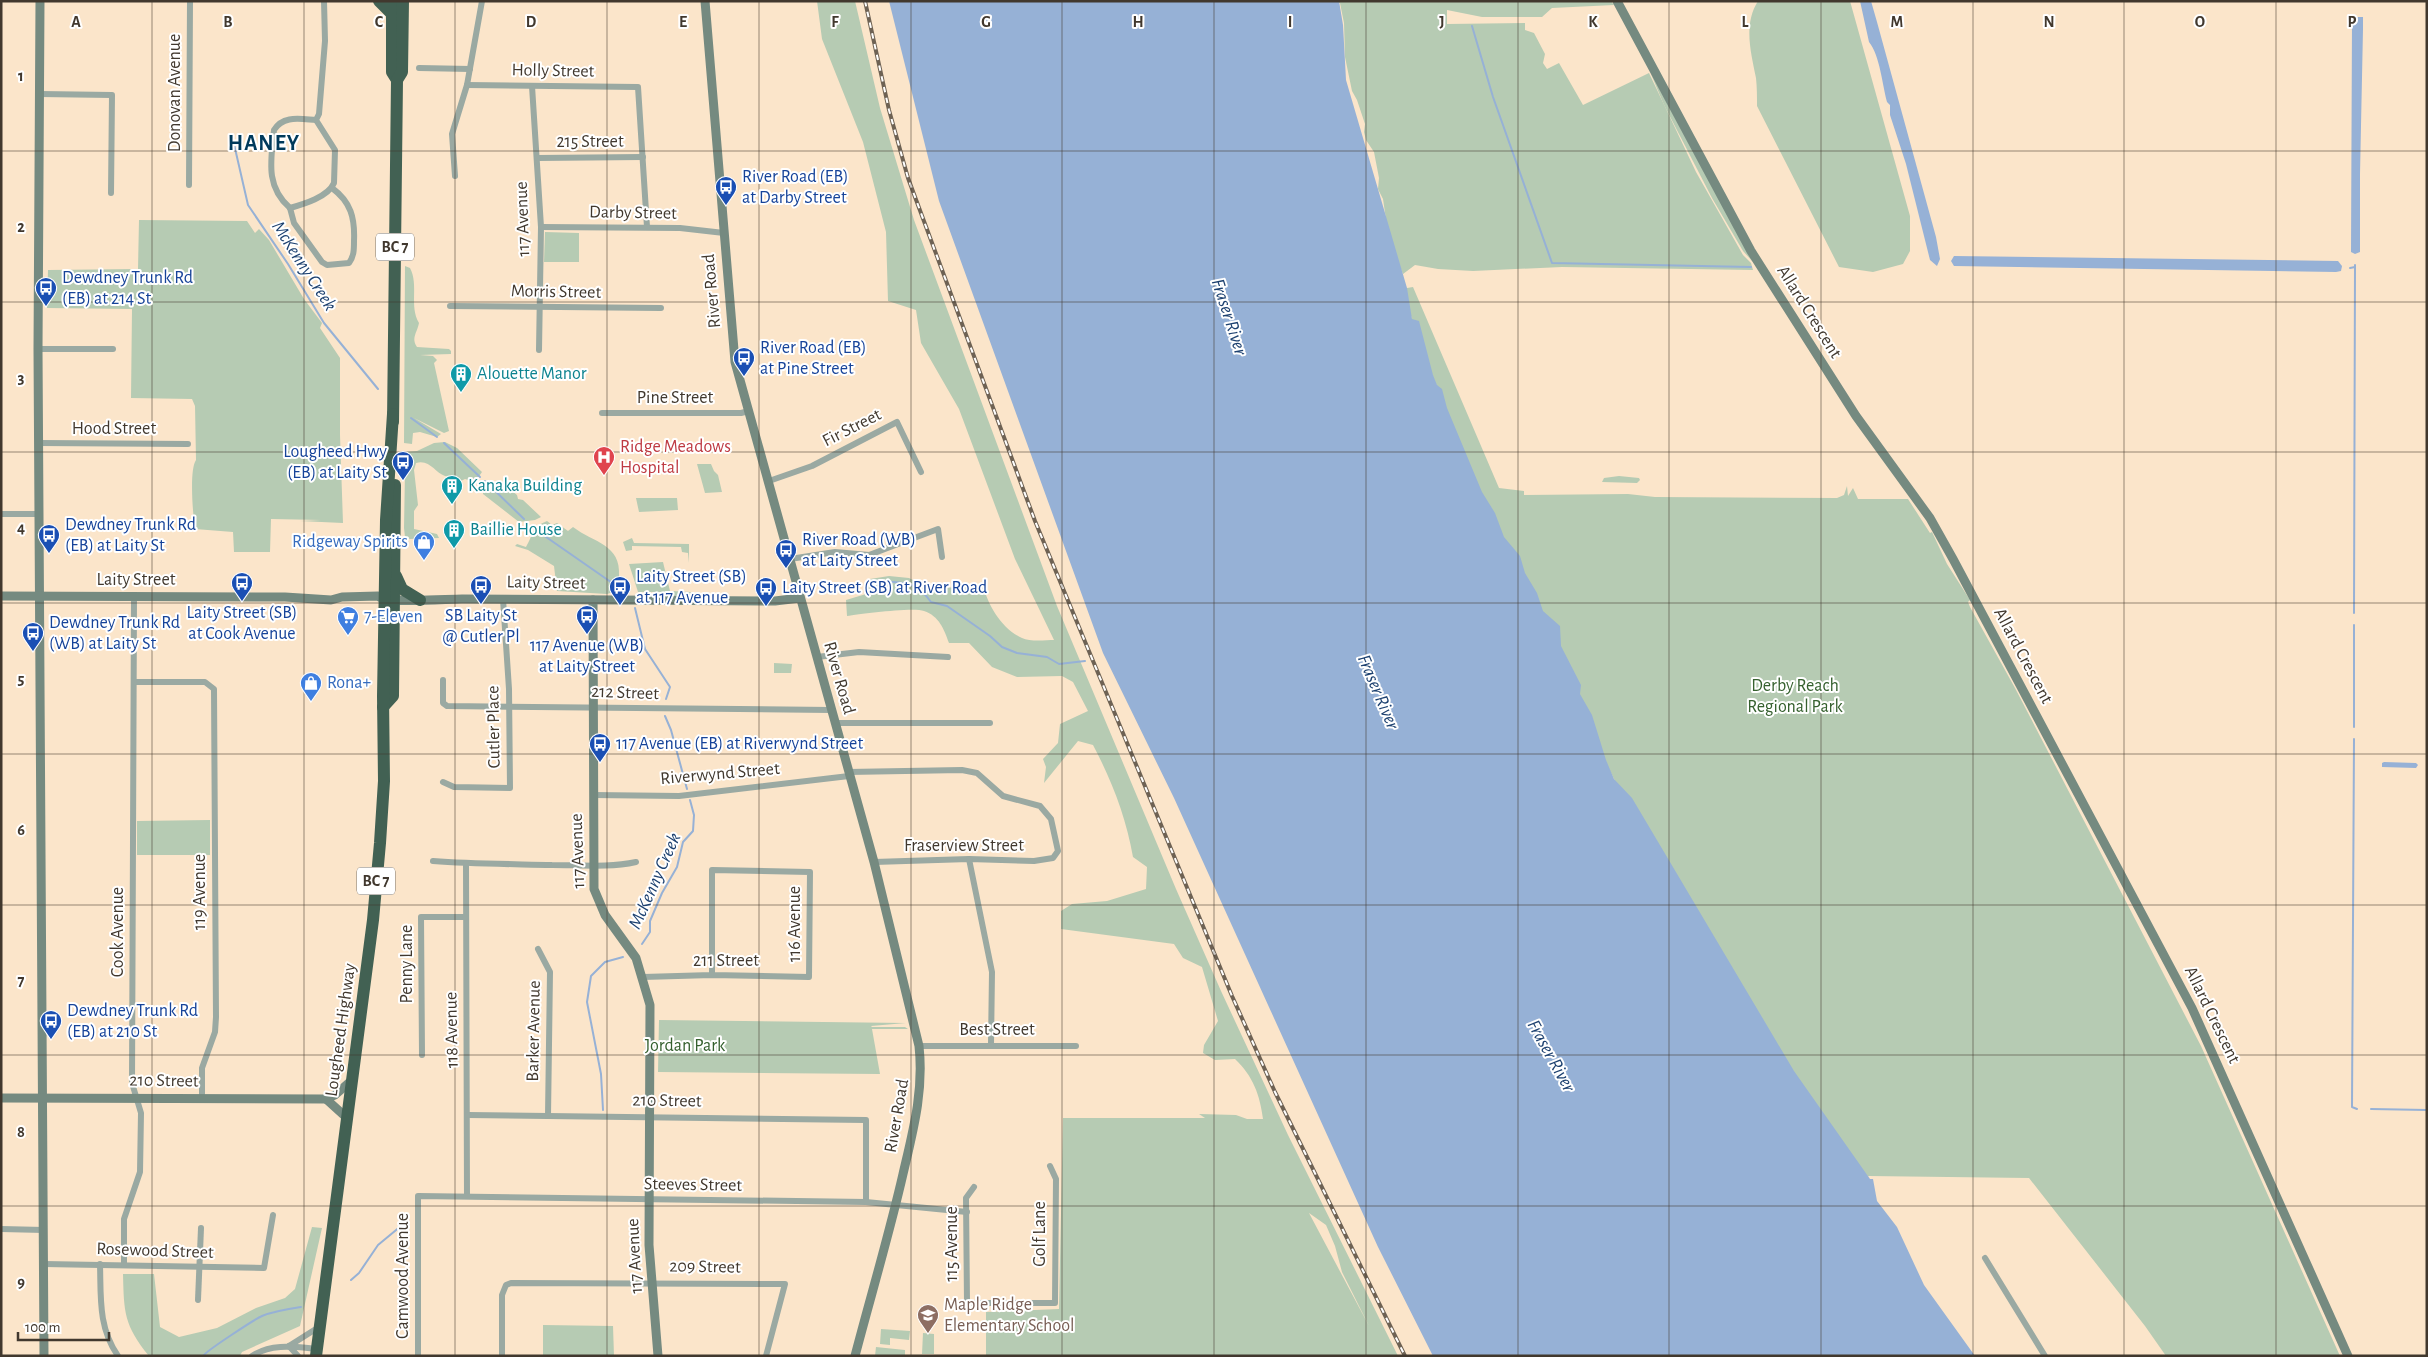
<svg xmlns="http://www.w3.org/2000/svg" width="2428" height="1357" font-family="'Alegreya Sans',sans-serif">
	<rect width="100%" height="100%" fill="#fbe5ca"/>
	<g fill="#b6cbb3" fill-rule="evenodd">
		<path d="M817,1H855L880,108L914,220L1057,606L1176,889L1221,991L1288,1135L1398,1356H986V1312L1059,1309L1063,1118H1205L1199,1114L1236,1115L1247,1119H1263C1260,1095 1253,1076 1235,1059L1215,1060L1203,1053L1204,1045L1218,1021L1202,967L1183,958L1174,944L1061,929V911L1072,904L1107,901L1146,889L1147,867L1133,857C1126,817 1112,781 1093,745L1078,741L1044,783L1046,767L1043,759L1058,743L1060,724L1088,711L1073,682L1062,676L1017,677L992,667L969,643H949C944,629 939,616 924,611C913,607 861,614 847,616L846,600L866,594L870,579L889,576L909,578L930,589L983,585C988,606 1002,629 1022,638C1030,642 1046,640 1054,640L1015,559L959,409L921,343L916,310L888,301L886,232L863,142L822,39ZM1309,1213L1326,1225L1335,1246L1342,1272L1369,1326Z"/>
		<polygon points="1295,1 1611,1 1614,5 1552,8 1542,17 1482,17 1447,10 1447,24 1525,23 1525,30 1534,33 1545,54 1543,63 1547,69 1559,63 1583,105 1649,73 1696,172 1743,255 1751,263 1753,270 1562,267 1473,271 1438,269 1415,265 1403,274 1389,240 1383,199 1378,189 1379,178 1374,152 1366,140 1364,132 1365,124 1357,100 1352,91 1345,57 1344,23 1340,3 1295,3"/>
		<path d="M1758,1H1850L1910,216V251L1903,264L1873,272L1839,267L1757,106C1757,97 1757,87 1756,78C1751,52 1743,25 1758,1Z"/>
		<polygon points="1651,74 1653,77 1753,262 1743,251 1712,198 1664,105"/>
		<path d="M139,220L247,221L255,233L259,229L269,240L304,299L322,323L320,328L340,358V435L343,523L300,521L321,520L271,519L270,552H234L233,532L195,529C193,516 189,470 196,460L195,406L192,399L131,398L132,309L47,308L48,270L138,269Z"/>
		<polygon points="545,232 579,233 579,262 544,262"/>
		<path d="M405,266L410,268C419,285 409,306 419,323C417,333 411,338 417,347L449,349L451,351V354L420,355L433,356L437,360L434,363L449,431L444,433L414,418L441,434L437,437L420,432L413,433L412,444L404,443Z"/>
		<polygon points="1413,287 1499,488 1524,491 1524,495 1628,494 1655,497 1837,498 1844,495 1847,486 1848,496 1853,488 1858,499 1908,499 1930,533 1932,532 1947,564 1970,600 1968,602 1970,607 2015,688 2201,1046 2340,1356 2166,1356 2145,1326 2029,1178 1868,1176 1870,1179 1826,1127 1614,779 1512,568 1415,333 1407,298 1407,288"/>
		<path d="M445,442L457,448L482,472L475,482L465,479L461,481C454,476 452,478 445,476C435,473 430,459 416,463L414,470L418,505L414,511V529L437,534L439,538L410,539L405,537L404,528L405,473L403,452L417,451L434,443Z"/>
		<polygon points="697,464 711,464 714,471 718,475 722,492 705,493"/>
		<polygon points="1619,476 1639,478 1640,480 1637,483 1602,482 1604,478"/>
		<polygon points="493,485 511,490 517,495 518,499 523,500 541,517 535,520 519,522 483,494 483,489"/>
		<polygon points="636,498 677,498 678,510 639,512"/>
		<path d="M547,521L552,525L557,523L568,531L573,527C594,543 621,544 619,576C619,582 619,586 616,591L607,594L557,591L554,566L528,550L515,546L517,544L526,547C533,535 532,527 547,521Z"/>
		<polygon points="632,538 634,543 689,544 689,563 688,553 682,552 681,547 632,546 632,550 626,551 623,542"/>
		<polygon points="663,562 670,591 691,592 689,597 664,595 663,592 638,592 629,564"/>
		<polygon points="774,663 792,664 791,673 774,673"/>
		<polygon points="210,820 210,855 137,855 137,821"/>
		<polygon points="659,1020 906,1023 871,1026 872,1027 905,1027 908,1029 872,1029 880,1074 658,1072"/>
		<path d="M312,1227L322,1228L300,1326L242,1352L240,1356H149C124,1325 124,1313 123,1274H154L160,1327L179,1337L217,1328L256,1308L285,1298L295,1289Z"/>
		<polygon points="543,1325 613,1326 614,1356 543,1356"/>
		<polygon points="881,1329 910,1331 909,1340 890,1338 890,1345 880,1344"/>
		<polygon points="923,1333 934,1334 934,1354 922,1354"/>
		<polygon points="876,1347 905,1350 905,1356 875,1356"/>
	</g>
	<g fill="#96b1d6">
		<polygon points="889,1 1339,1 1343,25 1346,80 1407,288 1412,319 1419,321 1433,375 1437,385 1442,389 1447,408 1482,492 1495,513 1504,537 1520,556 1525,573 1537,593 1543,611 1560,626 1561,646 1581,685 1580,694 1592,715 1606,760 1614,779 1632,798 1794,1071 1870,1179 1873,1179 1877,1201 1897,1227 1924,1285 1975,1356 1433,1356 1378,1247 1174,798 1103,653 939,201"/>
		<path d="M1860,1H1871L1877,22L1936,237L1940,259L1937,266L1930,260L1906,164L1890,115V105L1887,102C1882,83 1880,56 1869,42Z"/>
		<polygon points="2354,17 2363,17 2363,29 2360,174 2360,252 2355,254 2351,252 2352,19"/>
		<polygon points="1954,256 2338,261 2342,266 2341,271 2336,272 1954,266 1951,261"/>
		<polygon points="2384,762 2416,763 2418,765 2416,768 2382,767 2382,763"/>
	</g>
	<g fill="none" stroke-linecap="round" stroke-linejoin="round">
		<g stroke="#96b1d6" stroke-width="2">
			<polyline points="1472,26 1493,97 1552,263 1751,267"/>
			<polyline points="234,144 248,205 288,264 324,323 378,389"/>
			<polyline points="2350,268 2355,267"/>
			<polyline points="411,418 437,437"/>
			<polyline points="444,443 480,477"/>
			<polyline points="485,481 524,519"/>
			<polyline points="536,530 618,587"/>
			<path d="M879,581C902,584 914,578 931,602L947,606L990,636L1002,647L1017,653L1047,657L1059,664L1085,661"/>
			<polyline points="635,608 645,649 670,687 666,699"/>
			<polyline points="2354,613 2355,265"/>
			<polyline points="2354,625 2354,727"/>
			<polyline points="665,716 671,730 687,789"/>
			<polyline points="2354,739 2352,1107 2357,1109"/>
			<polyline points="642,944 650,932 650,921 662,893 677,867 683,842 693,831 694,815 690,800"/>
			<polyline points="2371,1109 2427,1110"/>
			<polyline points="603,1110 601,1074 587,1002 591,976 605,962 623,957"/>
			<polyline points="351,1280 359,1273 378,1245 407,1221"/>
			<path d="M203,1356C206,1351 255,1319 262,1316C274,1311 288,1309 301,1307"/>
		</g>
		<g stroke="#9aa9a2" stroke-width="6">
			<polyline points="419,68 470,69"/>
			<polyline points="467,85 638,87 647,227"/>
			<polyline points="532,86 541,227 539,350"/>
			<polyline points="40,94 112,95 111,193"/>
			<polyline points="537,158 643,157"/>
			<polyline points="455,176 452,134 467,85 482,1"/>
			<polyline points="189,185 190,1"/>
			<path d="M290,208C304,204 328,197 334,183L335,150L316,120L319,114L325,41L324,1"/>
			<path d="M290,208L294,223L322,262L327,265L349,263C354,256 354,250 354,241C355,218 351,202 332,188"/>
			<path d="M290,208C265,186 271,160 274,130C283,115 300,119 316,120"/>
			<polyline points="541,227 680,228 724,233"/>
			<polyline points="450,306 661,308"/>
			<polyline points="38,349 113,349"/>
			<polyline points="602,413 741,413 749,411"/>
			<polyline points="39,443 188,444"/>
			<polyline points="769,481 812,466 897,422 921,472"/>
			<polyline points="1,514 40,514"/>
			<polyline points="790,559 835,552 869,555 938,529 942,557"/>
			<polyline points="817,657 859,652 948,657"/>
			<polyline points="443,680 443,703 447,706 831,710"/>
			<polyline points="134,682 205,682 214,689 216,1017 215,1032 202,1068 202,1098"/>
			<polyline points="835,723 990,723"/>
			<polyline points="848,772 962,770 977,773 1003,796 1040,806 1051,819 1058,851 1053,858 1034,861 969,859 874,862"/>
			<polyline points="443,782 454,787 510,788 509,689 503,599"/>
			<polyline points="593,795 679,796 849,776"/>
			<polyline points="969,859 992,972 991,1045"/>
			<path d="M433,861C473,864 512,864 552,865C580,865 609,868 636,862"/>
			<polyline points="466,864 467,1196"/>
			<polyline points="538,949 550,972 548,1116"/>
			<polyline points="643,977 712,975 809,977 810,872 712,870 712,975"/>
			<polyline points="919,1046 1076,1046"/>
			<polyline points="422,1055 421,917 466,917"/>
			<polyline points="468,1115 866,1120 866,1202"/>
			<polyline points="974,1187 966,1198 967,1303 1055,1303 1056,1179 1050,1166"/>
			<polyline points="1,1229 44,1230"/>
			<polyline points="1985,1258 2045,1356"/>
			<polyline points="44,1264 264,1268 273,1215"/>
			<path d="M100,1264C101,1297 98,1327 118,1356"/>
			<polyline points="124,1265 124,1219 140,1172 141,1113 132,1083 134,597"/>
			<polyline points="198,1300 201,1228"/>
			<polyline points="289,1346 319,1327"/>
			<polyline points="289,1346 298,1356"/>
			<path d="M252,1356C272,1343 295,1347 317,1349"/>
			<polyline points="418,1356 418,1196 866,1202 967,1212"/>
			<polyline points="502,1356 502,1295 506,1285 511,1283 785,1284 766,1356"/>
		</g>
		<g stroke="#758a80" stroke-width="9">
			<polyline points="40,1 38,349 44,1356"/>
			<path d="M705,1L735,362L874,862L919,1046C924,1091 913,1131 903,1174C889,1235 871,1295 855,1356"/>
			<polyline points="1617,1 1751,251 1856,416 1930,518 1953,559 2192,1008 2348,1356"/>
			<path d="M1,596L285,597L331,600L342,597L378,596C389,604 445,599 462,599C566,599 670,600 775,601L800,598"/>
			<polyline points="593,600 594,889 605,915 636,958 650,1005 649,1245 658,1356"/>
			<polyline points="1,1098 326,1099 335,1095 352,1080"/>
			<polyline points="326,1099 347,1118"/>
		</g>
		<g stroke="#426153" stroke-width="12">
			<polyline points="379,1 392,14"/>
			<polyline points="392,1 392,72 397,80"/>
			<polyline points="393,422 397,80 402,72 403,1"/>
			<polyline points="396,576 402,589 420,600"/>
			<polyline points="383,707 393,696 395,485"/>
			<polyline points="316,1356 373,920 380,843 384,781 383,696 386,520 393,414"/>
		</g>
		<g stroke="#6e6254" stroke-width="4">
			<polyline id="rail" points="865,1 889,110 908,178 1035,521 1232,996 1275,1092 1405,1356"/>
		</g>
		<use href="#rail" stroke="#fff" stroke-width="2" stroke-dasharray="5.5" stroke-linecap="butt"/>
	</g>
	<path fill="none" stroke="#41382e" stroke-width="1" stroke-opacity="0.55" d="M152,1V1356M304,1V1356M455,1V1356M607,1V1356M759,1V1356M911,1V1356M1062,1V1356M1214,1V1356M1366,1V1356M1518,1V1356M1669,1V1356M1821,1V1356M1973,1V1356M2124,1V1356M2276,1V1356M1,151H2427M1,302H2427M1,452H2427M1,603H2427M1,754H2427M1,905H2427M1,1055H2427M1,1206H2427"/>
	<defs>
		<g id="bus-pin" transform="scale(1.125)"><path d="M0 17L-7.5 6A9.5 9.5 0 1 1 7.5 6Z" fill="#1a4fb4" stroke="#fff"/><path d="M-5-6H5V4H4V6H2V4H-2V6H-4V4H-5ZM-3.5-4V0h7V-4ZM-3.5 1.2v1.5H-2V1.2ZM2 1.2v1.5H3.5V1.2Z" fill="#fff"/></g>
		<g id="building-pin" transform="scale(1.125)"><path d="M0 17L-7.5 6A9.5 9.5 0 1 1 7.5 6Z" fill="#0f9aa8" stroke="#fff"/><path d="M-4-6H4V6H1V3H-1V6H-4ZM-2.5-4.3h1.7v1.8h-1.7ZM.8-4.3h1.7v1.8H.8ZM-2.5-1h1.7V.8h-1.7ZM.8-1h1.7V.8H.8Z" fill="#fff"/></g>
		<g id="hospital-pin" transform="scale(1.125)"><path d="M0 17L-7.5 6A9.5 9.5 0 1 1 7.5 6Z" fill="#e0444e" stroke="#fff"/><path d="M-5-5h3v3.5h4V-5h3V5h-3V1.5h-4V5h-3Z" fill="#fff"/></g>
		<g id="shop-pin" transform="scale(1.125)"><path d="M0 17L-7.5 6A9.5 9.5 0 1 1 7.5 6Z" fill="#3f7fe0" stroke="#fff"/><path d="M-5-2.5h2.3a2.7 3.5 0 0 1 5.4 0H5L5.5 6h-11ZM-1.5-2.5h3a1.5 2.3 0 0 0-3 0Z" fill="#fff"/></g>
		<g id="supermarket-pin" transform="scale(1.125)"><path d="M0 17L-7.5 6A9.5 9.5 0 1 1 7.5 6Z" fill="#3f7fe0" stroke="#fff"/><path d="M-6-5.5h2.5l.6 2H6L4.5 2H-2.5L-4.4-4H-6ZM-1.5 3.2a1.3 1.3 0 1 0 .1 0ZM3 3.2a1.3 1.3 0 1 0 .1 0Z" fill="#fff"/></g>
		<g id="school-pin" transform="scale(1.125)"><path d="M0 17L-7.5 6A9.5 9.5 0 1 1 7.5 6Z" fill="#8d6e63" stroke="#fff"/><path d="M0-5L7-2L0 1L-7-2ZM-4 1L0 2.5L4 1V4Q0 6-4 4Z" fill="#fff"/></g>
	</defs>
	<g fill-rule="evenodd">
		<use href="#bus-pin" x="726" y="187"/>
		<use href="#bus-pin" x="46" y="288"/>
		<use href="#bus-pin" x="744" y="358"/>
		<use href="#building-pin" x="461" y="374"/>
		<use href="#hospital-pin" x="604" y="457"/>
		<use href="#bus-pin" x="403" y="462"/>
		<use href="#building-pin" x="452" y="486"/>
		<use href="#building-pin" x="454" y="530"/>
		<use href="#bus-pin" x="49" y="535"/>
		<use href="#shop-pin" x="424" y="542"/>
		<use href="#bus-pin" x="786" y="550"/>
		<use href="#bus-pin" x="242" y="583"/>
		<use href="#bus-pin" x="481" y="586"/>
		<use href="#bus-pin" x="620" y="587"/>
		<use href="#bus-pin" x="766" y="588"/>
		<use href="#bus-pin" x="587" y="616"/>
		<use href="#supermarket-pin" x="348" y="617"/>
		<use href="#bus-pin" x="33" y="633"/>
		<use href="#shop-pin" x="311" y="683"/>
		<use href="#bus-pin" x="600" y="744"/>
		<use href="#bus-pin" x="51" y="1021"/>
		<use href="#school-pin" x="928" y="1315"/>
	</g>
	<g text-anchor="middle" dominant-baseline="central" stroke-width="4" stroke-linejoin="round" paint-order="stroke">
		<g fill="#fff" stroke="#7a746d" stroke-width="1">
			<rect x="376" y="233.5" width="38" height="27" rx="4"/>
			<rect x="357" y="867.5" width="38" height="27" rx="4"/>
		</g>
		<g font-size="16" font-weight="bold" fill="#41382e">
			<text x="395" y="247">BC 7</text>
			<text x="376" y="881">BC 7</text>
		</g>
		<g font-size="18" fill="#41382e" stroke="#fff">
			<text transform="translate(553 71) rotate(1)">Holly Street</text>
			<text transform="translate(175 93) rotate(-90)">Donovan Avenue</text>
			<text x="590" y="142">215 Street</text>
			<text transform="translate(633 213) rotate(1)">Darby Street</text>
			<text transform="translate(523 219) rotate(-92)">117 Avenue</text>
			<text transform="translate(712 291) rotate(-95)">River Road</text>
			<text transform="translate(556 292) rotate(1)">Morris Street</text>
			<text transform="translate(1809 312) rotate(58)">Allard Crescent</text>
			<text x="675" y="398">Pine Street</text>
			<text transform="translate(852 428) rotate(-27)">Fir Street</text>
			<text x="114" y="429">Hood Street</text>
			<text x="136" y="580">Laity Street</text>
			<text transform="translate(546 583) rotate(1)">Laity Street</text>
			<text transform="translate(2023 656) rotate(62)">Allard Crescent</text>
			<text transform="translate(839 678) rotate(74)">River Road</text>
			<text transform="translate(625 693) rotate(2)">212 Street</text>
			<text transform="translate(494 727) rotate(-91)">Cutler Place</text>
			<text transform="translate(720 774) rotate(-5)">Riverwynd Street</text>
			<text x="964" y="846">Fraserview Street</text>
			<text transform="translate(578 851) rotate(-92)">117 Avenue</text>
			<text transform="translate(200 892) rotate(-90)">119 Avenue</text>
			<text transform="translate(795 924) rotate(-90)">116 Avenue</text>
			<text transform="translate(118 932) rotate(-90)">Cook Avenue</text>
			<text x="726" y="961">211 Street</text>
			<text transform="translate(407 964) rotate(-90)">Penny Lane</text>
			<text transform="translate(2212 1015) rotate(64)">Allard Crescent</text>
			<text transform="translate(341 1030) rotate(-82)">Lougheed Highway</text>
			<text transform="translate(452 1030) rotate(-91)">118 Avenue</text>
			<text x="997" y="1030">Best Street</text>
			<text transform="translate(534 1031) rotate(-89)">Barker Avenue</text>
			<text transform="translate(164 1081) rotate(1)">210 Street</text>
			<text transform="translate(667 1101) rotate(1)">210 Street</text>
			<text transform="translate(897 1116) rotate(-80)">River Road</text>
			<text transform="translate(693 1185) rotate(1)">Steeves Street</text>
			<text transform="translate(1040 1234) rotate(-90)">Golf Lane</text>
			<text transform="translate(952 1244) rotate(-90)">115 Avenue</text>
			<text transform="translate(155 1251) rotate(2)">Rosewood Street</text>
			<text transform="translate(635 1256) rotate(-93)">117 Avenue</text>
			<text transform="translate(705 1267) rotate(1)">209 Street</text>
			<text transform="translate(403 1276) rotate(-90)">Camwood Avenue</text>
		</g>
		<g font-size="18" fill="#164399" stroke="#fff" text-anchor="start">
			<text x="742" y="177">River Road (EB)<tspan x="742" dy="21">at Darby Street</tspan></text>
			<text x="62" y="278">Dewdney Trunk Rd<tspan x="62" dy="21">(EB) at 214 St</tspan></text>
			<text x="760" y="348">River Road (EB)<tspan x="760" dy="21">at Pine Street</tspan></text>
			<text x="387" y="452" text-anchor="end">Lougheed Hwy<tspan x="387" dy="21">(EB) at Laity St</tspan></text>
			<text x="65" y="525">Dewdney Trunk Rd<tspan x="65" dy="21">(EB) at Laity St</tspan></text>
			<text x="802" y="540">River Road (WB)<tspan x="802" dy="21">at Laity Street</tspan></text>
			<text x="636" y="577">Laity Street (SB)<tspan x="636" dy="21">at 117 Avenue</tspan></text>
			<text x="782" y="588">Laity Street (SB) at River Road</text>
			<text x="242" y="613" text-anchor="middle">Laity Street (SB)<tspan x="242" dy="21">at Cook Avenue</tspan></text>
			<text x="481" y="616" text-anchor="middle">SB Laity St<tspan x="481" dy="21">@ Cutler Pl</tspan></text>
			<text x="49" y="623">Dewdney Trunk Rd<tspan x="49" dy="21">(WB) at Laity St</tspan></text>
			<text x="587" y="646" text-anchor="middle">117 Avenue (WB)<tspan x="587" dy="21">at Laity Street</tspan></text>
			<text x="616" y="744">117 Avenue (EB) at Riverwynd Street</text>
			<text x="67" y="1011">Dewdney Trunk Rd<tspan x="67" dy="21">(EB) at 210 St</tspan></text>
		</g>
		<g font-size="18" fill="#0d838f" stroke="#fff" text-anchor="start">
			<text x="477" y="374">Alouette Manor</text>
			<text x="468" y="486">Kanaka Building</text>
			<text x="470" y="530">Baillie House</text>
		</g>
		<g font-size="18" fill="#be3a42" stroke="#fff" text-anchor="start">
			<text x="620" y="447">Ridge Meadows<tspan x="620" dy="21">Hospital</tspan></text>
		</g>
		<g font-size="18" fill="#366cbe" stroke="#fff" text-anchor="start">
			<text x="408" y="542" text-anchor="end">Ridgeway Spirits</text>
			<text x="364" y="617">7-Eleven</text>
			<text x="327" y="683">Rona+</text>
		</g>
		<g font-size="18" fill="#35602e" stroke="#fff">
			<text x="1795" y="686">Derby Reach<tspan x="1795" dy="21">Regional Park</tspan></text>
			<text x="685" y="1046">Jordan Park</text>
		</g>
		<g font-size="18" fill="#785e54" stroke="#fff" text-anchor="start">
			<text x="944" y="1305">Maple Ridge<tspan x="944" dy="21">Elementary School</tspan></text>
		</g>
		<g font-size="19" font-style="italic" fill="#1d4170" stroke="#fff">
			<text transform="translate(304 266) rotate(57)">McKenny Creek</text>
			<text transform="translate(1229 317) rotate(72)">Fraser River</text>
			<text transform="translate(1378 692) rotate(67)">Fraser River</text>
			<text transform="translate(655 881) rotate(-66)">McKenny Creek</text>
			<text transform="translate(1551 1056) rotate(61)">Fraser River</text>
		</g>
		<g font-size="22" font-weight="bold" letter-spacing="1" fill="#003a5b" stroke="#fff">
			<text x="264" y="143">HANEY</text>
		</g>
	</g>
	<g font-size="16" text-anchor="middle" font-weight="bold" fill="#41382e" stroke="#fff" stroke-width="4" stroke-linejoin="round" paint-order="stroke">
		<text x="76" y="27">A</text>
		<text x="228" y="27">B</text>
		<text x="379" y="27">C</text>
		<text x="531" y="27">D</text>
		<text x="683" y="27">E</text>
		<text x="835" y="27">F</text>
		<text x="986" y="27">G</text>
		<text x="1138" y="27">H</text>
		<text x="1290" y="27">I</text>
		<text x="1442" y="27">J</text>
		<text x="1593" y="27">K</text>
		<text x="1745" y="27">L</text>
		<text x="1897" y="27">M</text>
		<text x="2049" y="27">N</text>
		<text x="2200" y="27">O</text>
		<text x="2352" y="27">P</text>
		<text x="21" y="81">1</text>
		<text x="21" y="232">2</text>
		<text x="21" y="383">3</text>
		<text x="21" y="533">4</text>
		<text x="21" y="684">5</text>
		<text x="21" y="835">6</text>
		<text x="21" y="986">7</text>
		<text x="21" y="1137">8</text>
		<text x="21" y="1287">9</text>
	</g>
	<rect width="2428" height="1357" fill="none" stroke="#41382e" stroke-width="5"/>
	<path d="M18 1332v8h91v-8" fill="none" stroke="#41382e" stroke-width="2.5"/>
	<text x="25" y="1332" font-size="15" fill="#41382e" stroke="#ffffff" stroke-width="4" paint-order="stroke">100 m</text>
</svg>
